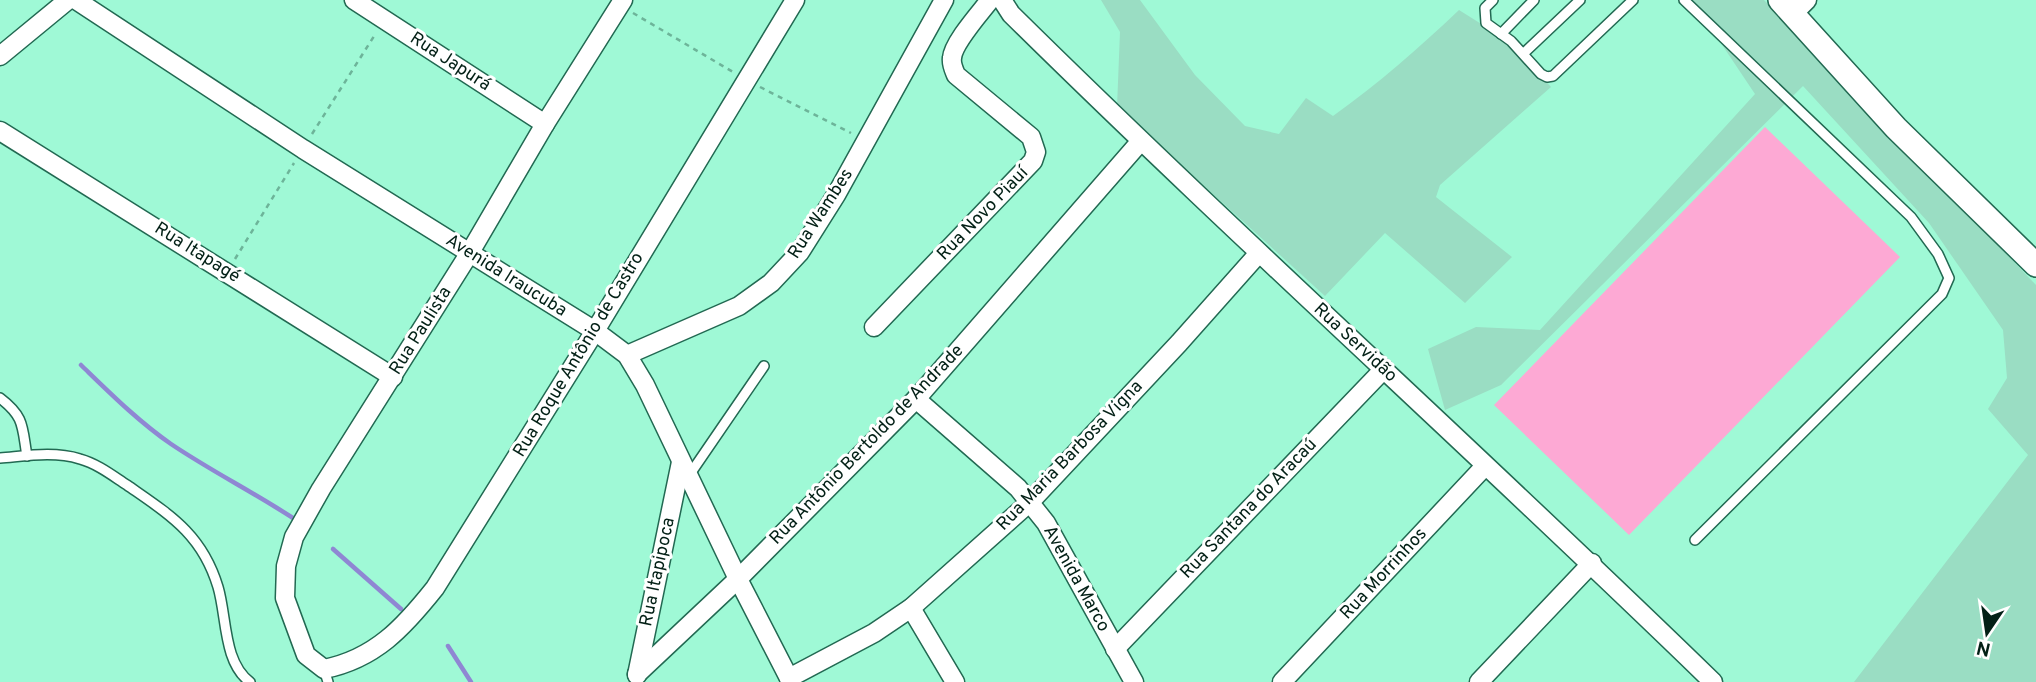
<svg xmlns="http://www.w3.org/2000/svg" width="2036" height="682" font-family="Overpass,sans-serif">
	<rect width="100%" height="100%" fill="#9ff9d6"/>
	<g fill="#9addc3">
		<path d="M1101,0H1140L1195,75L1245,126L1279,134L1306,98L1333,116C1378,84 1419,48 1459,10L1510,42L1551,87L1440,185L1436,197L1512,257L1465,303L1385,233L1325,296L1117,107L1120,32Z"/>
		<polygon points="1692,0 1764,0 2036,285 2036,682 1854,682 2028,455 1988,409 2007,378 2003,330 1929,223 1803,86 1501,385 1445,410 1428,349 1476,327 1540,330 1755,94"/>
	</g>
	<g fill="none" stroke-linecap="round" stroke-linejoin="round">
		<g stroke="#8f87d3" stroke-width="4.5">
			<path d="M81,365C110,393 138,421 171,444C211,471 255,493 296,520"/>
			<polyline points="333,549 401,609"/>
			<polyline points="448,646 471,682"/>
		</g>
	</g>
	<polygon fill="#fda9d4" points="1765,127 1900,257 1629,535 1494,405"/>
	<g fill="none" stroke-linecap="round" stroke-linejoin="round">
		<g stroke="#226952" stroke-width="12">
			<g id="service">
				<polyline points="1493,0 1485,8 1486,23 1511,41 1541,74 1547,77 1553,76 1633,0"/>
				<polyline points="1684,0 1911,217 1938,254 1949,278 1942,294 1695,540"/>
				<polyline points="1501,34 1534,0"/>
				<polyline points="1524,53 1580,0"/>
				<path d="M0,398C25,417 22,427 27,456"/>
				<path d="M0,458C26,456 54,451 80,459C98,464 113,476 127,485C170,515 202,534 218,587C227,617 223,662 250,682"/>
				<polyline points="688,477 764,366"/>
				<polyline points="324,669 328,682"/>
			</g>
		</g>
		<g stroke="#226952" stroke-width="21">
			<g id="minor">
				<polyline points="76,0 303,149 595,331 627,355 645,385 738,579 791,682"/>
				<polyline points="354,0 545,124"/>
				<path d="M623,0L545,124L469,254L321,489L294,537L286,566L285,598L306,655L324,669C375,659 404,627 435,588L595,331L795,0"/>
				<path d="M1002,0L1011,14C1241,241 1482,457 1713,682"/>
				<polyline points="1793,14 1807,0"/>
				<polyline points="0,56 68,0"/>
				<polyline points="0,131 393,377"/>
				<path d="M874,327L1033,161L1036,152L1031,137L956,75C954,70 951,64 952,58C953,43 980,13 990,0"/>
				<polyline points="627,355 739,306 771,283 800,252 836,195 944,0"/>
				<polyline points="916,399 1018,488 1046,523 1134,682"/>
				<polyline points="911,608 955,682"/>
				<polyline points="1115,649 1384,369"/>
				<polyline points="637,674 738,579 916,399 1140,142"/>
				<polyline points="637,675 681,462"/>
				<polyline points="789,678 874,633 911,608 1030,502 1179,343 1259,253"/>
				<polyline points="1282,682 1485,466"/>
				<polyline points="1479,682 1592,563"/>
			</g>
		</g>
		<g stroke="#226952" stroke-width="26">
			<polyline id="tertiary" points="1780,0 1896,128 2036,265"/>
		</g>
		<g stroke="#6db499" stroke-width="2.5" stroke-dasharray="5 5" stroke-linecap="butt">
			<polyline points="633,13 733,72"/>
			<polyline points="760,87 851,133"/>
			<polyline points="312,134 376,33"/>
			<polyline points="235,259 294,163"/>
		</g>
		<use href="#service" stroke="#fff" stroke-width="9"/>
		<use href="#minor" stroke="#fff" stroke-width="18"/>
		<use href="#tertiary" stroke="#fff" stroke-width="23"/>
	</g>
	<g text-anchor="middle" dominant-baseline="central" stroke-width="6" stroke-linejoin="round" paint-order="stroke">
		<g font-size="18" fill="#032016" stroke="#fff">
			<text transform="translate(450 62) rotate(33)">Rua Japurá</text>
			<text transform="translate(821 214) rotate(-57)">Rua Wambes</text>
			<text transform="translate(983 214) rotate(-46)">Rua Novo Piauí</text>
			<text transform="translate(197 253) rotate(32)">Rua Itapagé</text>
			<text transform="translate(506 276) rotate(32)">Avenida Iraucuba</text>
			<text transform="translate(421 331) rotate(-58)">Rua Paulista</text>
			<text transform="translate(1355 343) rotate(43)">Rua Servidão</text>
			<text transform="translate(579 355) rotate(-59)">Rua Roque Antônio de Castro</text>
			<text transform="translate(867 445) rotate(-46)">Rua Antônio Bertoldo de Andrade</text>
			<text transform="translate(1070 456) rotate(-46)">Rua Maria Barbosa Vigna</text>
			<text transform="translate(1249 509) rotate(-46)">Rua Santana do Aracaú</text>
			<text transform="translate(658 572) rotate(-78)">Rua Itapipoca</text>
			<text transform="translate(1384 574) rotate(-47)">Rua Morrinhos</text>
			<text transform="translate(1076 579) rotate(61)">Avenida Marco</text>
		</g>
	</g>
	<g transform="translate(1987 633) rotate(193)" stroke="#ffffff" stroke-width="5" paint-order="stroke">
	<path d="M0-5L12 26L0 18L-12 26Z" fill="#032016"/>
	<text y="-10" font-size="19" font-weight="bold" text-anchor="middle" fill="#032016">N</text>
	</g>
</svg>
